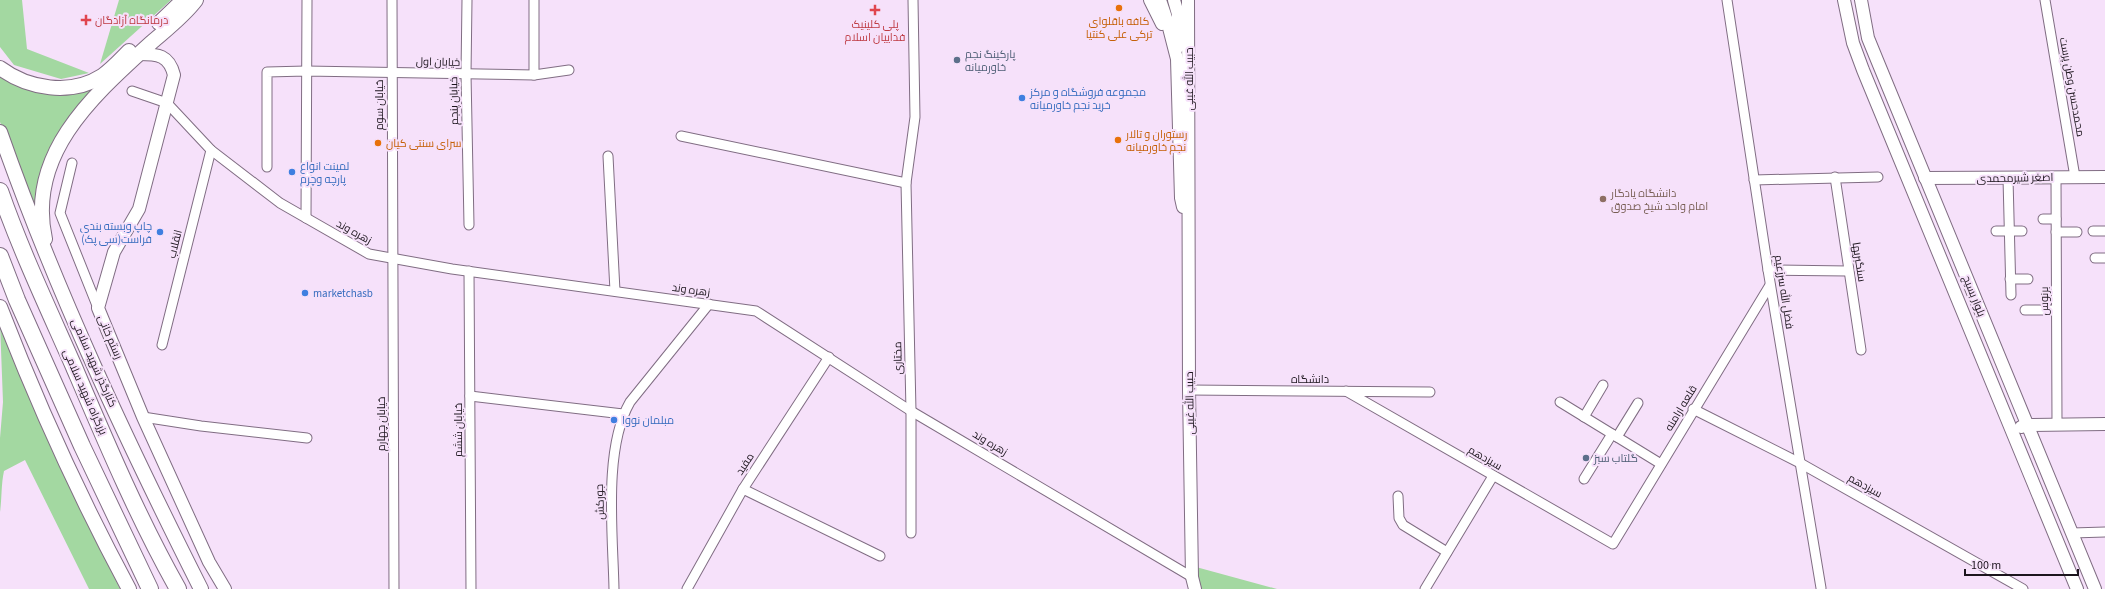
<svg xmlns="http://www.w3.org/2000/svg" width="2105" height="589" font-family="'Source Sans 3',Cairo,sans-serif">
	<rect width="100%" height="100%" fill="#f6e1fa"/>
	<g fill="#a3d8a1">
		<polygon points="0,0 22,0 27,49 89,73 61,79 14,65 0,47"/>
		<polygon points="119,0 171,0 100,64"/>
		<polygon points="0,73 17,82 99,81 89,96 67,120 55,140 40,226 0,122"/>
		<path d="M0,323L60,463L120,589H89L25,460L4,471C1,485 2,498 0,512V438L3,402Z"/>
		<polygon points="1196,567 1277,589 1198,589"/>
	</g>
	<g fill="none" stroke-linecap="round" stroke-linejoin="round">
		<g stroke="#806d83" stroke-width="11">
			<g id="street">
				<polyline points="392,0 394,589"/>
				<polyline points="467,0 466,74 469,225"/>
				<polyline points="1727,0 1768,270 1821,588"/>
				<polyline points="2045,0 2075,177"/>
				<polyline points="534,75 534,0"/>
				<polyline points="132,91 167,103 211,150 280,203 369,254 452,269 756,311 911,411 1192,577"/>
				<polyline points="681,136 906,183"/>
				<polyline points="608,156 615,291"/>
				<polyline points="72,163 60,213 98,308"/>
				<polyline points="267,167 267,72 306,71 534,75 569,70"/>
				<polyline points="1835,177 1861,350"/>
				<polyline points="2056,177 2057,424"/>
				<polyline points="2008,178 2011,295"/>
				<polyline points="1754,180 1878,177"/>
				<polyline points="306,218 307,0"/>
				<polyline points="2043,219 2056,219"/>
				<polyline points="1996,231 2022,231"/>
				<polyline points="2093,231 2105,231"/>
				<polyline points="2056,232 2077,232"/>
				<polyline points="2095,258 2105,258"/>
				<polyline points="1768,270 1848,271"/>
				<polyline points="469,271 471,589"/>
				<polyline points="2010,279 2028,279"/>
				<polyline points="2025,310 2056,310"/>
				<polyline points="162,345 211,150"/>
				<polyline points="1189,390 1430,392"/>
				<polyline points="1346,391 1613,544 1770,285"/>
				<polyline points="470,396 623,414"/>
				<polyline points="1560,402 1661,464"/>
				<polyline points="1693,409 1800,463 2023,589"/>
				<polyline points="143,417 201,426 307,438"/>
				<polyline points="1584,417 1603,385"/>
				<polyline points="1617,437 1638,403"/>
				<polyline points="1584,479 1612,434"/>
				<polyline points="743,489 880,556"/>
				<polyline points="1398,496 1399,518 1403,525 1447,552"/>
				<polyline points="911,533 911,411 906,183 915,117 913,0"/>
				<polyline points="2072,533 2105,532"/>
				<path d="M614,589C613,535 603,449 630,402L709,304"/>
				<polyline points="687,589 743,489 829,357"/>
				<polyline points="1425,589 1493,476"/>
			</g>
		</g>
		<g stroke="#806d83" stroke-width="14">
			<g id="secondary">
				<polyline points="1150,0 1162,24"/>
				<polyline points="1160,0 1168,24 1177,59 1181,198 1183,207"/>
				<polyline points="1174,0 1178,14 1178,47"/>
				<polyline points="1188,0 1189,390 1192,577 1195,589"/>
				<polyline points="1844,0 1853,43 1863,70 2077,589"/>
				<polyline points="1861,0 1868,38 1877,60 2095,589"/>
				<path d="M139,54C158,54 169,55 174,75L139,209L114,252L98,308L143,417L209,562L225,589"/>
				<polyline points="1925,178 2105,177"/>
				<polyline points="2021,427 2027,425 2105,424"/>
			</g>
		</g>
		<g stroke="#806d83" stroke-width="16">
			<g id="primary">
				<polyline points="159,23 183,0"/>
				<path d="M0,68C28,89 71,96 102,76C112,69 120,60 129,51"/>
				<path d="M0,132C55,289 126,440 201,589"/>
				<path d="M45,239C26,153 95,94 152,42C167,29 184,16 196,0"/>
				<path d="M0,307C37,403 80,498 129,589"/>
			</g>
		</g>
		<g stroke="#806d83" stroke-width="18">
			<g id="highway">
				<path d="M0,191C21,251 48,308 74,367C106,442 138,518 178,589"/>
				<polyline points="0,256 17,300 82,446 150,589"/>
			</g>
		</g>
		<use href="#street" stroke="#fff" stroke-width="9"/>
		<use href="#secondary" stroke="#fff" stroke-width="12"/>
		<use href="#primary" stroke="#fff" stroke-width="14"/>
		<use href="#highway" stroke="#fff" stroke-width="16"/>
	</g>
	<g fill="#e8710a" stroke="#f6e1fa" stroke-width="1.5">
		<circle cx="1119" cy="8" r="4"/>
		<circle cx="1118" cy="140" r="4"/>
		<circle cx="378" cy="143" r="4"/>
	</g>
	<g fill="#e0444e" stroke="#f6e1fa" stroke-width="1.5">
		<path d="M873 4h4v4h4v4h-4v4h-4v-4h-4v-4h4z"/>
		<path d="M84 14h4v4h4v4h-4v4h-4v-4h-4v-4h4z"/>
	</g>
	<g fill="#5c6f8a" stroke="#f6e1fa" stroke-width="1.5">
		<circle cx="957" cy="60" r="4"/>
		<circle cx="1586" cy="458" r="4"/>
	</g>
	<g fill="#3f7fe0" stroke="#f6e1fa" stroke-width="1.5">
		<circle cx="1022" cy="98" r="4"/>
		<circle cx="292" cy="172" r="4"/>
		<circle cx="160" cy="232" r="4"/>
		<circle cx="305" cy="293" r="4"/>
		<circle cx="614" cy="420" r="4"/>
	</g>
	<circle fill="#8d6e63" stroke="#f6e1fa" stroke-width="1.5" cx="1603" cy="199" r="4"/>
	<g text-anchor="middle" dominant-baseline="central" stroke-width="4" stroke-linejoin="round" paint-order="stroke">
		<g font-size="11" fill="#be3a42" stroke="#f6e1fa" text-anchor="start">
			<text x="95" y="20">درمانگاه آزادگان</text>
			<text x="875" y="24" text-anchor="middle">پلی کلینیک<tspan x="875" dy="13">فداییان اسلام</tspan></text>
		</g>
		<g font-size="11" fill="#c56008" stroke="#f6e1fa" text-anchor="start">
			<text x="1119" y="21" text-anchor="middle">کافه باقلوای<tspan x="1119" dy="13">ترکی علی کنتیا</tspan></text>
			<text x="1126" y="134">رستوران و تالار<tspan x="1126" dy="13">نجم خاورمیانه</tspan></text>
			<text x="386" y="143">سرای سنتی کیان</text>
		</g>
		<g font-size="11" fill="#4e5e75" stroke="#f6e1fa" text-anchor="start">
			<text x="965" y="54">پارکینگ نجم<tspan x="965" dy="13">خاورمیانه</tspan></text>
			<text x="1594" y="458">گلتاب سبز</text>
		</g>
		<g font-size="11" fill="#1c151d" stroke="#f6e1fa">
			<text transform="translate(438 62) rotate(1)">خیابان اول</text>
			<text transform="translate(1189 79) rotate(-90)">حبیب الله غیبی</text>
			<text transform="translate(2072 87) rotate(80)">محمدحسن وطن پرست</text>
			<text transform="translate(454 101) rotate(-91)">خیابان پنجم</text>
			<text transform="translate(379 105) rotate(-90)">خیابان سوم</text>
			<text transform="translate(2015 178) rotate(-1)">اصغر شیرمحمدی</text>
			<text transform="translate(354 232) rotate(29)">زهره وند</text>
			<text transform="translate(175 244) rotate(-76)">انقلاب</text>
			<text transform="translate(1859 262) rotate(81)">سنگبریها</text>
			<text transform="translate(691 290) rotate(8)">زهره وند</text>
			<text transform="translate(1784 292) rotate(81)">فضل الله سرزعیم</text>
			<text transform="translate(1974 296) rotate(68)">بلوار بسیج</text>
			<text transform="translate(2044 301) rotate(-90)">برنوس</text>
			<text transform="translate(110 337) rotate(67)">رستم خانی</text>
			<text transform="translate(898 358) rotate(-91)">مختاری</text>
			<text transform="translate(94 363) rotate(66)">کنارگذر شهید سلامی</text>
			<text x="1310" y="379">دانشگاه</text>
			<text transform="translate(85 392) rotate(66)">بزرگراه شهید سلامی</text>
			<text transform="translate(1190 403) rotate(-91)">حبیب الله غیبی</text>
			<text transform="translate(1681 408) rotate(-59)">قلعه ارامنه</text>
			<text transform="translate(381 424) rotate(-90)">خیابان چهارم</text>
			<text transform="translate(458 430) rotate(-90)">خیابان ششم</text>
			<text transform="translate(990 443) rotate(31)">زهره وند</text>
			<text transform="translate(1485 458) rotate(30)">سیزدهم</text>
			<text transform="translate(745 464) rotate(-57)">مفید</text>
			<text transform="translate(1865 486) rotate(29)">سیزدهم</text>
			<text transform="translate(600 502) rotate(-92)">جورکش</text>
		</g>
		<g font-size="11" fill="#366cbe" stroke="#f6e1fa" text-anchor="start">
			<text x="1030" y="92">مجموعه فروشگاه و مرکز<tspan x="1030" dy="13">خرید نجم خاورمیانه</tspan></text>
			<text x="300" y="166">لمینت انواع<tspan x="300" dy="13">پارچه وچرم</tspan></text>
			<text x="152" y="226" text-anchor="end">چاپ وبسته بندی<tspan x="152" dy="13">فراست(سی پک)</tspan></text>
			<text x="313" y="293">marketchasb</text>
			<text x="622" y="420">مبلمان نووا</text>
		</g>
		<g font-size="11" fill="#785e54" stroke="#f6e1fa" text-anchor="start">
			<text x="1611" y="193">دانشگاه یادگار<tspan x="1611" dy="13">امام واحد شیخ صدوق</tspan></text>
		</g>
	</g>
	<path d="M1965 569v6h113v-6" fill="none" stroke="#1c151d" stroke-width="2"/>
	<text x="1971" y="569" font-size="12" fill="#1c151d" stroke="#f6e1fa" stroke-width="3" paint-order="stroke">100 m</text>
</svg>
